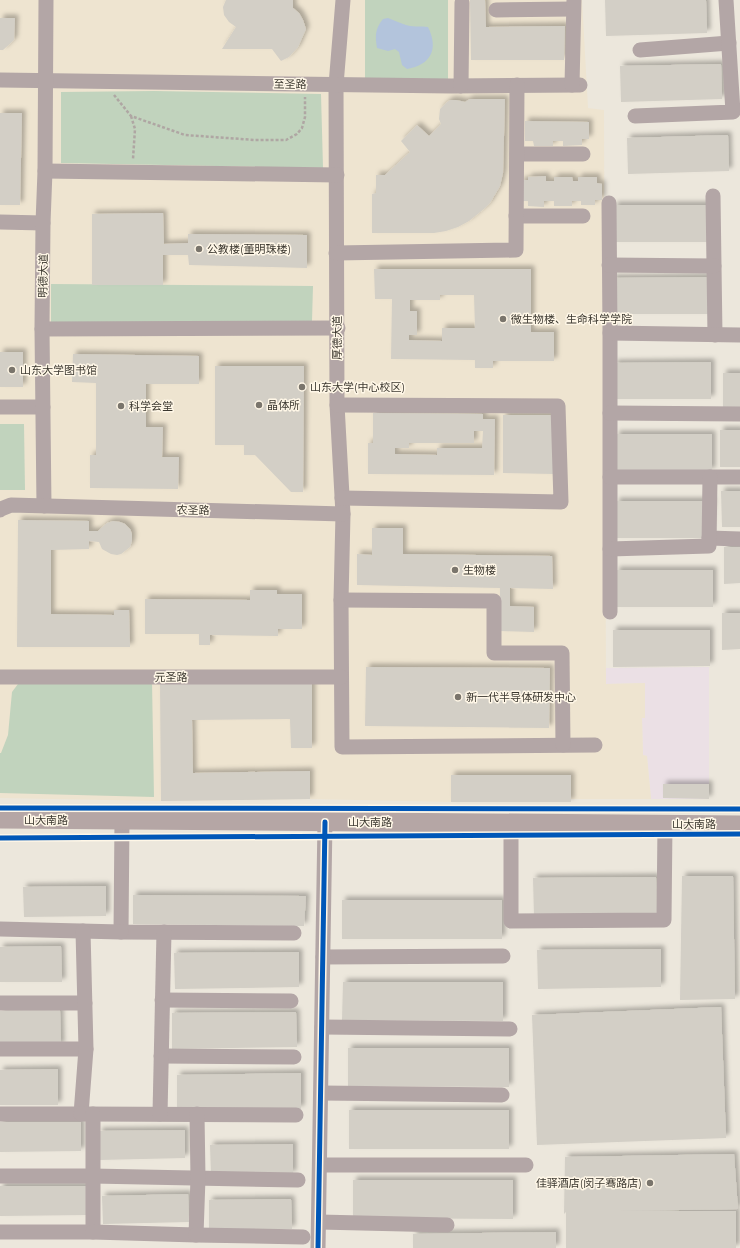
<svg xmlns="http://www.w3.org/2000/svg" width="740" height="1248" font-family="Montserrat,'Noto Sans SC',sans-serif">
	<defs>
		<filter id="shadow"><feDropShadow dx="3.5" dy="-3.5" stdDeviation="2" flood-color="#0004"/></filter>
	</defs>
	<rect width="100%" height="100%" fill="#ece7dc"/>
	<polygon fill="#ebe0e5" points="709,667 709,799 651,799 647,756 643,755 642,718 645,718 645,683 606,684 606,668"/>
	<polygon fill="#eee4d0" points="0,0 582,0 588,108 604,110 606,684 645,683 645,718 642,718 643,755 647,756 651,799 571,799 571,802 451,802 310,799 161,801 0,798"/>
	<g fill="#c1d3bd">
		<rect x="365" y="0" width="83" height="79"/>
		<polygon points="154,91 321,94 323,168 61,163 61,92"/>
		<polygon points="51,284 313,286 312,321 51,323"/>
		<polygon points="0,424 24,424 25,490 0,490"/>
		<polygon points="152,681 154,797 0,793 0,753 1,753 8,735 12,692 18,684"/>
	</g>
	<path fill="#b3c4dc" d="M388,18C394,20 399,23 406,25C410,27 422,26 428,27C439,49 431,65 407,69L402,65L399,52L395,49L388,51L377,48C375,35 375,29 383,19Z"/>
	<g fill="#d3cfc6" fill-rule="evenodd" filter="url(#shadow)">
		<polygon points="226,0 293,0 293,8 299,13 303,20 306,29 298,47 289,57 281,61 272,49 222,49 236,27 229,22 224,15 223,7"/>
		<polygon points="470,0 485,0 486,27 565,26 564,60 471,60"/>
		<polygon points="605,0 706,0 707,33 606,36"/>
		<polygon points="0,18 15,18 14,40 3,50 0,50"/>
		<polygon points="721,64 722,99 621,102 620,66"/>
		<polygon points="470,99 505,99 503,173 500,186 490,203 485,208 469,221 458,227 446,231 434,233 372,233 372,194 376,193 376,175 385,175 410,152 401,141 417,125 429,136 441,124 439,119 440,109 446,103 450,100 456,100 465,102"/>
		<polygon points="0,113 22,113 20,205 0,205"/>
		<polygon points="525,121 589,122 589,139 582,139 582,145 563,146 563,141 553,141 553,146 534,146 533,141 525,141"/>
		<polygon points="728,135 729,171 628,174 627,138"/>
		<polygon points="546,176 546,181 554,181 554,177 572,177 573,181 578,181 578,177 597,177 597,183 602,184 602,200 595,200 595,205 581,205 581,201 572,201 572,206 554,206 554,201 544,201 544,207 528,206 528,201 521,201 521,180 528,180 528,177"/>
		<rect x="614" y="205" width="96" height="37"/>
		<polygon points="163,213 164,244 188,243 188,234 307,235 307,268 189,265 188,255 163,255 163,285 92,285 92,214"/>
		<path d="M374,269H531V332H554V361H493V368H475V360L391,359L392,299H375ZM440,295H474L475,328H442V341L409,340V335H417V311H410V300H440Z"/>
		<polygon points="708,277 709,314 612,314 612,278"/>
		<rect x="0" y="352" width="23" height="35"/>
		<polygon points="73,354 199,356 199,384 146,384 146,427 163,427 162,457 179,457 178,489 90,488 90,455 96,455 96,383 72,382"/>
		<polygon points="711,362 711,399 614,399 614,363"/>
		<polygon points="215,366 304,366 303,492 291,492 255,455 244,455 244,445 215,445"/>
		<rect x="723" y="373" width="17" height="36"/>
		<path d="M373,413L483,414V419H495L494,475L368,474V443H373ZM474,431H483L482,448H437V455L395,454V448H409V443H474Z"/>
		<polygon points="503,415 554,415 554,474 503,473"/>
		<rect x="720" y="430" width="20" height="37"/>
		<rect x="616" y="434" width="96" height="37"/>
		<polygon points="721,491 740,491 740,527 722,527"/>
		<polygon points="616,501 712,501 709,538 616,538"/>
		<polygon points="18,520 89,521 89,531 98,531 107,523 113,521 120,522 125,524 130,529 132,534 132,541 130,547 121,554 117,555 111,554 102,549 99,542 89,541 89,549 51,550 51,614 114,615 114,610 129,610 130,647 17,647"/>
		<polygon points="372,528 403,528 403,554 552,556 553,589 510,588 510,606 534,607 534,632 500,631 500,588 357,585 357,554 372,555"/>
		<polygon points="724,547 740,547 740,583 724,584"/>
		<polygon points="616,570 713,570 713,607 617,607"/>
		<polygon points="250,590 277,590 277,594 302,594 302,629 278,629 278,636 210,635 210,645 199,645 199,634 145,634 145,599 250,600"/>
		<polygon points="722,613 740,613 740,649 722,650"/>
		<polygon points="613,630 710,630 710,666 613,667"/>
		<polygon points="366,667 550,668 549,728 365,726"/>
		<polygon points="312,680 312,748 291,748 290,719 192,720 193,773 310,771 310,799 161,801 160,682"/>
		<rect x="451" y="775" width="120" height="27"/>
		<polygon points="663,784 709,784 709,799 663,798"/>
		<polygon points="682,876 733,876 735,999 680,1000"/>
		<polygon points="656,877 657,915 534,917 533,878"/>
		<polygon points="106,886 106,916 24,917 23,887"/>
		<polygon points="133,895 306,896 304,926 133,924"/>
		<rect x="342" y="900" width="160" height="39"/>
		<polygon points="61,946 62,982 0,982 0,947"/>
		<polygon points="661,949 661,987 538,989 537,950"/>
		<polygon points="299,952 299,987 175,989 174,953"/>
		<polygon points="343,982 503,982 503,1021 342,1020"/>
		<polygon points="721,1007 726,1138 537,1145 532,1015"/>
		<polygon points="60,1010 61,1046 0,1047 0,1011"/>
		<polygon points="296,1012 297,1047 172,1049 172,1013"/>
		<polygon points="348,1048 509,1048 509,1087 348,1086"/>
		<polygon points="58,1069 58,1105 0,1105 0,1070"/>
		<polygon points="301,1073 301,1109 177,1110 177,1075"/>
		<rect x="349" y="1110" width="160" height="39"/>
		<polygon points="0,1122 81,1122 81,1151 0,1152"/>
		<polygon points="185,1130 185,1158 99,1160 99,1131"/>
		<polygon points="293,1144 293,1174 211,1175 210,1145"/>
		<polygon points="734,1154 738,1209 621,1211 736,1211 736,1248 566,1248 566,1212 564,1214 565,1157"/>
		<polygon points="353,1180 513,1180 513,1219 353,1218"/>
		<polygon points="0,1186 87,1186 88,1215 0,1216"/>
		<polygon points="188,1194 189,1222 103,1224 102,1196"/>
		<polygon points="291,1199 292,1229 209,1230 209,1200"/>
		<polygon points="556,1232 556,1248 413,1248 413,1234"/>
	</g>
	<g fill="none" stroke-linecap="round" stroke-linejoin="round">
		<g stroke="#afa6a3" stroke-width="2.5" stroke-dasharray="3 2" stroke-linecap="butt">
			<polyline points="114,95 131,116 185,135 255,140 286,140 297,134 302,128 305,117 305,97"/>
			<polyline points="131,116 135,129 133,159"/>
		</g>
		<g stroke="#b3a6a6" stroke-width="15">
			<polyline points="343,0 336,85 337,405 343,514 341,600 342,747 595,745"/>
			<polyline points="496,10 573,9"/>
			<polyline points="640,50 729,43"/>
			<polyline points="0,80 451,86 580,85"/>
			<polyline points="572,85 574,0"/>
			<polyline points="461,86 462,3"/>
			<polyline points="635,116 733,112 726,0"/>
			<polyline points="517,154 583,154"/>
			<polyline points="45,171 337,175"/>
			<polyline points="713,196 715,335"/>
			<polyline points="609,203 610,333 610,612"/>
			<polyline points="516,216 583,216"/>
			<polyline points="0,222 43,223"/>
			<polyline points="336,253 516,250 517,85"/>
			<polyline points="609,265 714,266"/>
			<polyline points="42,329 338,328"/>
			<polyline points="610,333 740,335"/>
			<polyline points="337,405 558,406 561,502 342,498"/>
			<polyline points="0,407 43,407"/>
			<polyline points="610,413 740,414"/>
			<polyline points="610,477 740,477"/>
			<polyline points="44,506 42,329 43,223 45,171 46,0"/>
			<polyline points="0,510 1,509 11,505 343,514"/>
			<polyline points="709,538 740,539"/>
			<polyline points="610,549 709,546 710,477"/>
			<polyline points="341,600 494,601 494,653 562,653 563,745"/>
			<polyline points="0,677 341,677"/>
			<polyline points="122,820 121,932 294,933"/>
			<polyline points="511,823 511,921 664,920 665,824"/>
			<polyline points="0,929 121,932"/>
			<polyline points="323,957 503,956"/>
			<polyline points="162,1000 291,1001"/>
			<polyline points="0,1003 85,1003"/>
			<polyline points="322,1027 510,1029"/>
			<polyline points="0,1049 86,1049"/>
			<polyline points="161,1056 294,1057"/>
			<polyline points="321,1093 502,1095"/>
			<polyline points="0,1114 81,1114 86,1049 83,931"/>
			<polyline points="81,1114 296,1115"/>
			<polyline points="160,1114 164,932"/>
			<polyline points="320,1165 526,1165"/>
			<polyline points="0,1176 92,1176 298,1180"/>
			<polyline points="319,1222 447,1225"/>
			<polyline points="0,1232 93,1232 93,1114"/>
			<polyline points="93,1232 196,1235 198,1178 197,1114"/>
			<polyline points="196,1235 303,1237"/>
			<polyline points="318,1248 325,822"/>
		</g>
		<polyline stroke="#b5a6a5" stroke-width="19" points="0,819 740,825"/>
		<g stroke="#fff7e7" stroke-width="8">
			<g id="cycleway">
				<polyline points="0,808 740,809"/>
				<polyline points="0,838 740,834"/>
				<polyline points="318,1248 325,822"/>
			</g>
		</g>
		<use href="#cycleway" stroke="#0057b8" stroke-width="5"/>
	</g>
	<g fill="#7a756c" stroke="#fff7e7" stroke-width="1.5">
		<circle cx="199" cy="249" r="4"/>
		<circle cx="503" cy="319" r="4"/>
		<circle cx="12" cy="370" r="4"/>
		<circle cx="302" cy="387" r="4"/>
		<circle cx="259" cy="405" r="4"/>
		<circle cx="121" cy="406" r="4"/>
		<circle cx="455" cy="570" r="4"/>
		<circle cx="458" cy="697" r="4"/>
		<circle cx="650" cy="1183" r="4"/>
	</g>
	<g text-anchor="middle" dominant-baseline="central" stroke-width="3" stroke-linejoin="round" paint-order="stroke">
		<g font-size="11" fill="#3c3830" stroke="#fff7e7">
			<text transform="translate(290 84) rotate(1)">至圣路</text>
			<text transform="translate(43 276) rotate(-89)">明德大道</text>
			<text transform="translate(337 338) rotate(-90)">厚德大道</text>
			<text transform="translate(193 510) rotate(1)">农圣路</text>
			<text x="171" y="677">元圣路</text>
			<text x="46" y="820">山大南路</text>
			<text x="370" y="822">山大南路</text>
			<text x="694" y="824">山大南路</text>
		</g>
		<g font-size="11" fill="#3c3830" stroke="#fff7e7" text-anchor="start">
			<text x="207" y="249">公教楼(董明珠楼)</text>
			<text x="511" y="319">微生物楼、生命科学学院</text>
			<text x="20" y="370">山东大学图书馆</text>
			<text x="310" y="387">山东大学(中心校区)</text>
			<text x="267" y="405">晶体所</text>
			<text x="129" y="406">科学会堂</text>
			<text x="463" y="570">生物楼</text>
			<text x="466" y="697">新一代半导体研发中心</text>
			<text x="642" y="1183" text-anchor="end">佳驿酒店(闵子骞路店)</text>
		</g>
	</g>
</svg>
